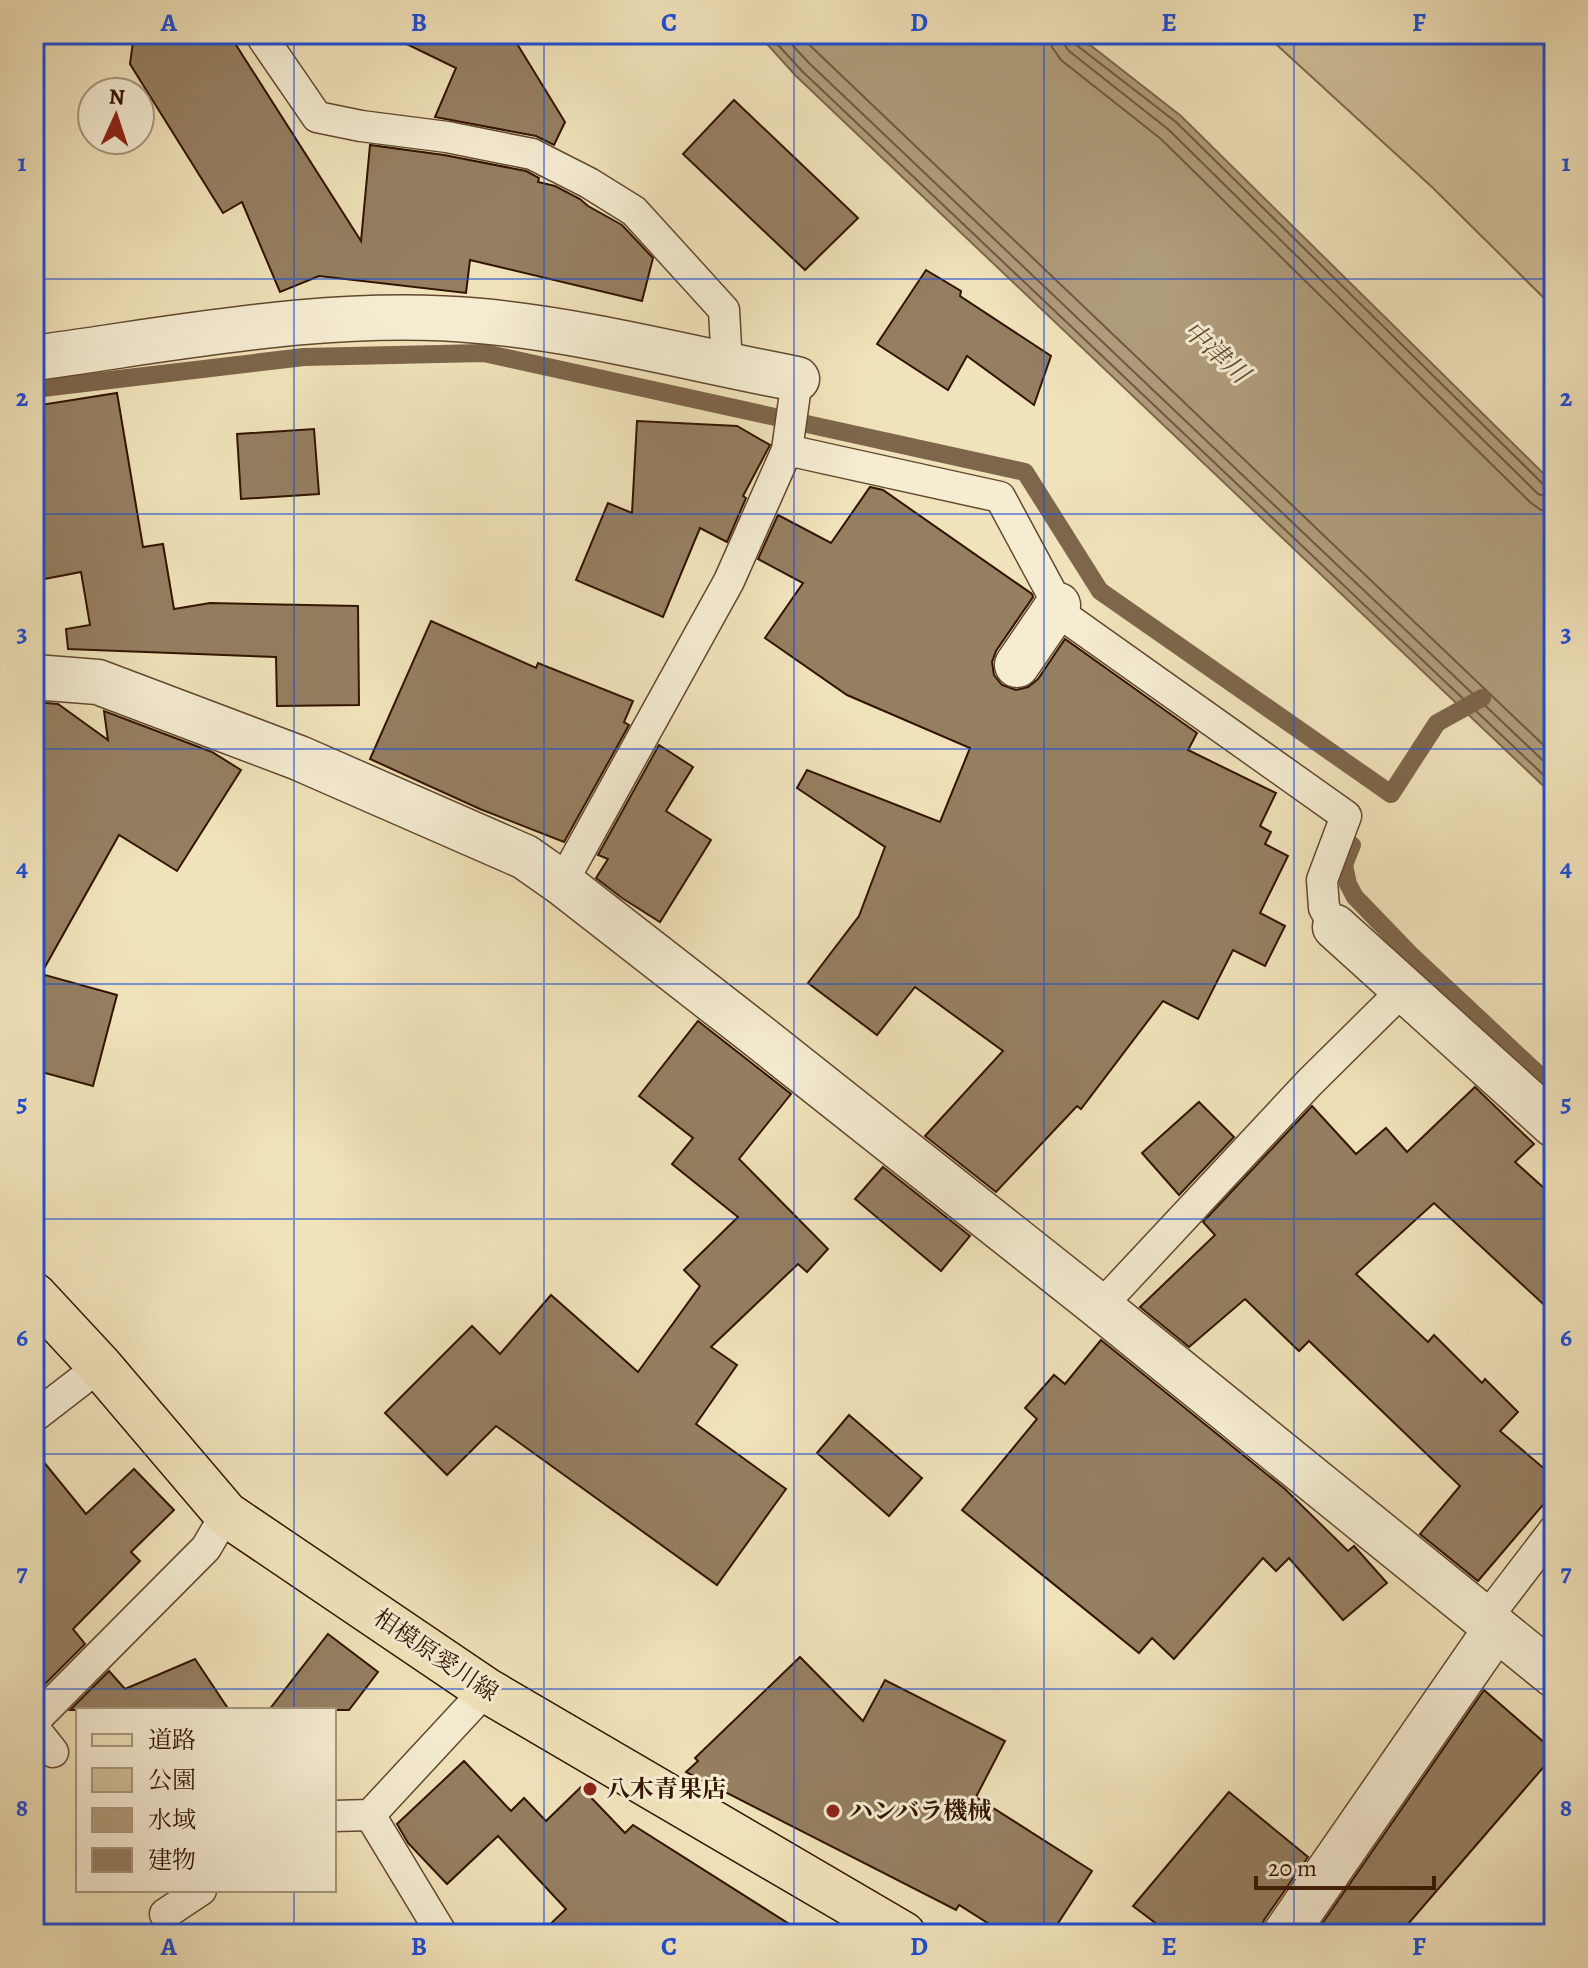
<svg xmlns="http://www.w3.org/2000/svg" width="1588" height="1968" font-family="Alegreya,'Noto Serif JP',serif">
	<rect width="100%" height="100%" fill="#f0e2ba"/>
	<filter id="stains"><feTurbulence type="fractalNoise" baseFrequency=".0025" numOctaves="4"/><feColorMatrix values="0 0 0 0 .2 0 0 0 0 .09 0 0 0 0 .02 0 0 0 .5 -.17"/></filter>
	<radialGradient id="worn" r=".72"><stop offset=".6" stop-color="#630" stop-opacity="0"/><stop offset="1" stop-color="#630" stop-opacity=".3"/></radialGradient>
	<polygon fill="#d0bf9a" stroke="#816a4d" stroke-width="2" points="1265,34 1554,34 1554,308 1433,188"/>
	<polygon fill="#af9c7b" stroke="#7d664a" stroke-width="2" points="758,34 1076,34 1181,116 1554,484 1554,796 796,76"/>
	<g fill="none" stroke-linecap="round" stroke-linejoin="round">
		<g stroke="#70583e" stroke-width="2">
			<polyline points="768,34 802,71 1554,785"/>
			<polyline points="782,34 809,63 1554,771"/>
			<polyline points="798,34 1554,755"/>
			<polyline points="1050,34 1052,47 1061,60 1161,139 1531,503 1541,510 1554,511"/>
			<polyline points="1062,34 1063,43 1069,51 1169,130 1538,494 1554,499"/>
			<polyline points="1072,34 1075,44 1176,122 1545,486 1554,489"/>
		</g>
		<g stroke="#7d664a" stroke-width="18">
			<polyline points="34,389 304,357 484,353 1025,472 1100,591 1391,794 1437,723 1482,698"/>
			<polyline points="1352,845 1344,865 1348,884 1355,897 1410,954 1554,1089"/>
		</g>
	</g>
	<g fill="#957f61" stroke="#321400" stroke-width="2">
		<polygon points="134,34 229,34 361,241 370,145 444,155 526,171 539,178 538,182 555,186 580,199 588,206 622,225 653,258 642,301 470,260 466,293 319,276 280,292 242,202 223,213 130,64"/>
		<polygon points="386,34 511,34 565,122 554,145 536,136 435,117 456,68"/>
		<polygon points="734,100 858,218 805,270 683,154"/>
		<polygon points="926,270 961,291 960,296 1051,356 1034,405 967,356 948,390 877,344"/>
		<polygon points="117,393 143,547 163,544 174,609 210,603 358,606 359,705 277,706 276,657 68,649 66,629 90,625 81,572 34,581 34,406"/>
		<polygon points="637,421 737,426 770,445 743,496 746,498 727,542 700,528 663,617 576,580 608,503 632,513"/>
		<polygon points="314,429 319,494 241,499 237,434"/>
		<polygon points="870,487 883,490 1032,594 1033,597 996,651 992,662 994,675 1002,685 1016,690 1028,687 1038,679 1065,639 1197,733 1188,750 1276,793 1260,826 1271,832 1265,844 1288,856 1260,913 1285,926 1265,966 1233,950 1198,1019 1163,1001 1081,1109 1077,1106 996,1192 925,1136 1003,1051 915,987 877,1035 808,983 859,916 885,847 797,788 807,770 940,822 970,748 847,695 765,638 803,583 758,559 778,515 831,543"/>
		<polygon points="431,621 536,668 538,663 633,701 624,722 629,725 564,842 480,809 370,759"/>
		<polygon points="34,702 58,704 108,740 104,711 212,752 241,770 177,871 119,835 41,974 117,995 93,1086 34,1070"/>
		<polygon points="659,745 693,767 666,811 711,840 660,922 622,898 596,878 608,859 598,855"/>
		<polygon points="698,1021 791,1094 739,1159 828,1249 807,1272 798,1264 711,1347 737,1365 696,1424 786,1489 717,1585 496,1426 447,1475 385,1413 472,1326 500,1354 551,1295 638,1372 700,1286 684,1270 738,1217 672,1164 693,1138 639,1096"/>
		<polygon points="1475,1087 1534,1144 1515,1162 1554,1197 1554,1314 1434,1203 1356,1274 1428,1342 1434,1335 1482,1383 1485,1379 1518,1412 1500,1431 1554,1477 1554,1492 1478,1581 1420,1534 1460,1486 1309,1341 1299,1351 1245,1299 1189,1347 1140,1307 1215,1235 1203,1222 1312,1106 1356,1154 1386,1128 1407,1152"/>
		<polygon points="1199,1102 1234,1137 1179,1195 1142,1153"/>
		<polygon points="883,1167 970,1236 941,1271 855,1199"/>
		<polygon points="1101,1340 1285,1489 1348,1551 1354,1546 1387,1583 1343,1620 1289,1558 1276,1571 1263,1558 1174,1659 1152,1638 1139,1653 962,1510 1037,1419 1025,1408 1054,1375 1065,1384"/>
		<polygon points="849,1415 922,1478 889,1516 817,1453"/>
		<polygon points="34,1450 86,1514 134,1469 174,1510 131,1552 140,1561 73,1629 85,1644 34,1695"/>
		<polygon points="328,1634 378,1672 349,1710 269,1710"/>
		<polygon points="800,1657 863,1721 885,1680 1005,1741 976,1797 1092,1871 1051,1934 1005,1934 959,1905 956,1910 686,1772 698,1761 695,1758"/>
		<polygon points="195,1659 229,1710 70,1710 109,1671 125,1689"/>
		<polygon points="1484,1690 1554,1751 1554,1755 1401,1932 1404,1934 1315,1934"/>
		<polygon points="464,1761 511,1811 524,1798 546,1821 581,1787 625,1833 633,1825 805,1934 540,1934 566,1909 498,1836 447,1884 408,1843 397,1824"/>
		<polygon points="1229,1792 1308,1857 1264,1920 1260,1934 1170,1934 1133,1906"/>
	</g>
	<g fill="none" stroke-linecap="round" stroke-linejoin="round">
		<g stroke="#62482e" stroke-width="33">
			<g id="service">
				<polyline points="260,34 317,117 361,126 447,137 532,154 589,183 634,211 724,310 727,366"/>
				<polyline points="787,450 1000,497 1064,616 1346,816 1322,880 1324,908 1335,927"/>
				<polyline points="562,883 729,581 787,450 797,379"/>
				<polyline points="1094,1302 1112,1294 1309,1083 1404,989"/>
				<polyline points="34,1417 100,1366"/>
				<polyline points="1485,1620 1554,1530"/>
				<polyline points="34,1721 206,1548 226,1514"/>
				<polyline points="34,1728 53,1752"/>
				<polyline points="370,1815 442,1934"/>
				<polyline points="334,1816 370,1815 486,1690"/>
				<polyline points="165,1914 201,1890"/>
			</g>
		</g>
		<g stroke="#62482e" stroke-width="47">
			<g id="minor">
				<path d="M34,358C181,338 332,307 481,321C588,331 692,359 797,379"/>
				<polyline points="1017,665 1058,605"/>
				<polyline points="34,677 98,682 299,758 525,857 562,883 752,1031 1094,1302 1554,1675"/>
				<polyline points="1335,927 1554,1125"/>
				<polyline points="1285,1934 1496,1629"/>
			</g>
		</g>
		<g stroke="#321400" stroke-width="47">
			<polyline id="primary" points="34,1295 100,1366 226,1514 486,1690 903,1934"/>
		</g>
		<use href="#service" stroke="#f5ecd2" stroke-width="30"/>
		<use href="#minor" stroke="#f5ecd2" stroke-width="44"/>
		<use href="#primary" stroke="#f0e2ba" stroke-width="44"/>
	</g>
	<path fill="none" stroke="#1d4ed8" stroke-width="2" stroke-opacity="0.55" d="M294,34V1710M544,34V1934M794,34V1934M1044,34V1934M1294,34V1934M34,279H1554M34,514H1554M34,749H1554M34,984H1554M34,1219H1554M34,1454H1554M34,1689H1554M294,1890V1934"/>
	<g fill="#8f2418" stroke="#f5ecd2" stroke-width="3">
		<circle cx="590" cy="1789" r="8"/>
		<circle cx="833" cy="1811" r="8"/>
	</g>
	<g text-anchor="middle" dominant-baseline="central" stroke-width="6" stroke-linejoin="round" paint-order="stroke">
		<g font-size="24" fill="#321400" stroke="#f5ecd2">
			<text transform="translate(436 1655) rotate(34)">相模原愛川線</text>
		</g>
		<g font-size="24" font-weight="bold" fill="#321400" stroke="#f5ecd2" text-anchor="start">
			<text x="606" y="1789">八木青果店</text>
			<text x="849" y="1811">ハンバラ機械</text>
		</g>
		<g font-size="26" font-style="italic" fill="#644a31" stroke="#f5ecd2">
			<text transform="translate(1216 352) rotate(42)">中津川</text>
		</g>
	</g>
	<rect width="1588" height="1968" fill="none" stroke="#f0e2ba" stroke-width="88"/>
	<rect x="76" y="1708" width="260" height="184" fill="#f5ecd2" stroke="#a7967e" stroke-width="2"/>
	<rect x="92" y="1734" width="40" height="12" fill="#f0e2ba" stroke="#a7967e" stroke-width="2"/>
	<text x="148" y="1748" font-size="24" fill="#321400">道路</text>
	<rect x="92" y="1768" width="40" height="24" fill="#d0bf9a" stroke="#a7967e" stroke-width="2"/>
	<text x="148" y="1788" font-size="24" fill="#321400">公園</text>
	<rect x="92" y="1808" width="40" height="24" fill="#af9c7b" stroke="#a7967e" stroke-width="2"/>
	<text x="148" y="1828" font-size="24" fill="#321400">水域</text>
	<rect x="92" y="1848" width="40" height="24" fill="#957f61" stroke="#a7967e" stroke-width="2"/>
	<text x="148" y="1868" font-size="24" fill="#321400">建物</text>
	<g transform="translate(116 116) rotate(3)"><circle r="38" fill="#f5ecd2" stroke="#a7967e" stroke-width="2"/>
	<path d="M0-6L14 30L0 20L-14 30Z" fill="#8f2418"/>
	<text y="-12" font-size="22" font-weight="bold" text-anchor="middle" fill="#321400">N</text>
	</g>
	<path d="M1256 1876v12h178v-12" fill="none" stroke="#321400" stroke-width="4"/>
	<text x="1268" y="1876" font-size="24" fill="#321400" stroke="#f5ecd2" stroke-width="6" paint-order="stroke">20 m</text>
	<rect x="44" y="44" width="1500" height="1880" fill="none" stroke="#1d4ed8" stroke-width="3"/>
	<g font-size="26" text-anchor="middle" font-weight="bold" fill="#1d4ed8">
		<text x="169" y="31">A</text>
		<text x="419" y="31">B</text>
		<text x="669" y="31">C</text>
		<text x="919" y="31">D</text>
		<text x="1169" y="31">E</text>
		<text x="1419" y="31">F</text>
		<text x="22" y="171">1</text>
		<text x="1566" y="171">1</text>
		<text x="22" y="406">2</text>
		<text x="1566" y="406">2</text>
		<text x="22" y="641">3</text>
		<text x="1566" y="641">3</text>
		<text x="22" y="876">4</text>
		<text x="1566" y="876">4</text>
		<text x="22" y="1111">5</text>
		<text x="1566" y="1111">5</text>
		<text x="22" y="1346">6</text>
		<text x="1566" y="1346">6</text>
		<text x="22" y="1581">7</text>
		<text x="1566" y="1581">7</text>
		<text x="22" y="1816">8</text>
		<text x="1566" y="1816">8</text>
		<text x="169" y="1955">A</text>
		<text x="419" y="1955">B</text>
		<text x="669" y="1955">C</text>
		<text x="919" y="1955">D</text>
		<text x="1169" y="1955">E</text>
		<text x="1419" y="1955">F</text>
	</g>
	<rect width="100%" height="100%" filter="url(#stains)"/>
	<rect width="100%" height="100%" fill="url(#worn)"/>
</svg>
